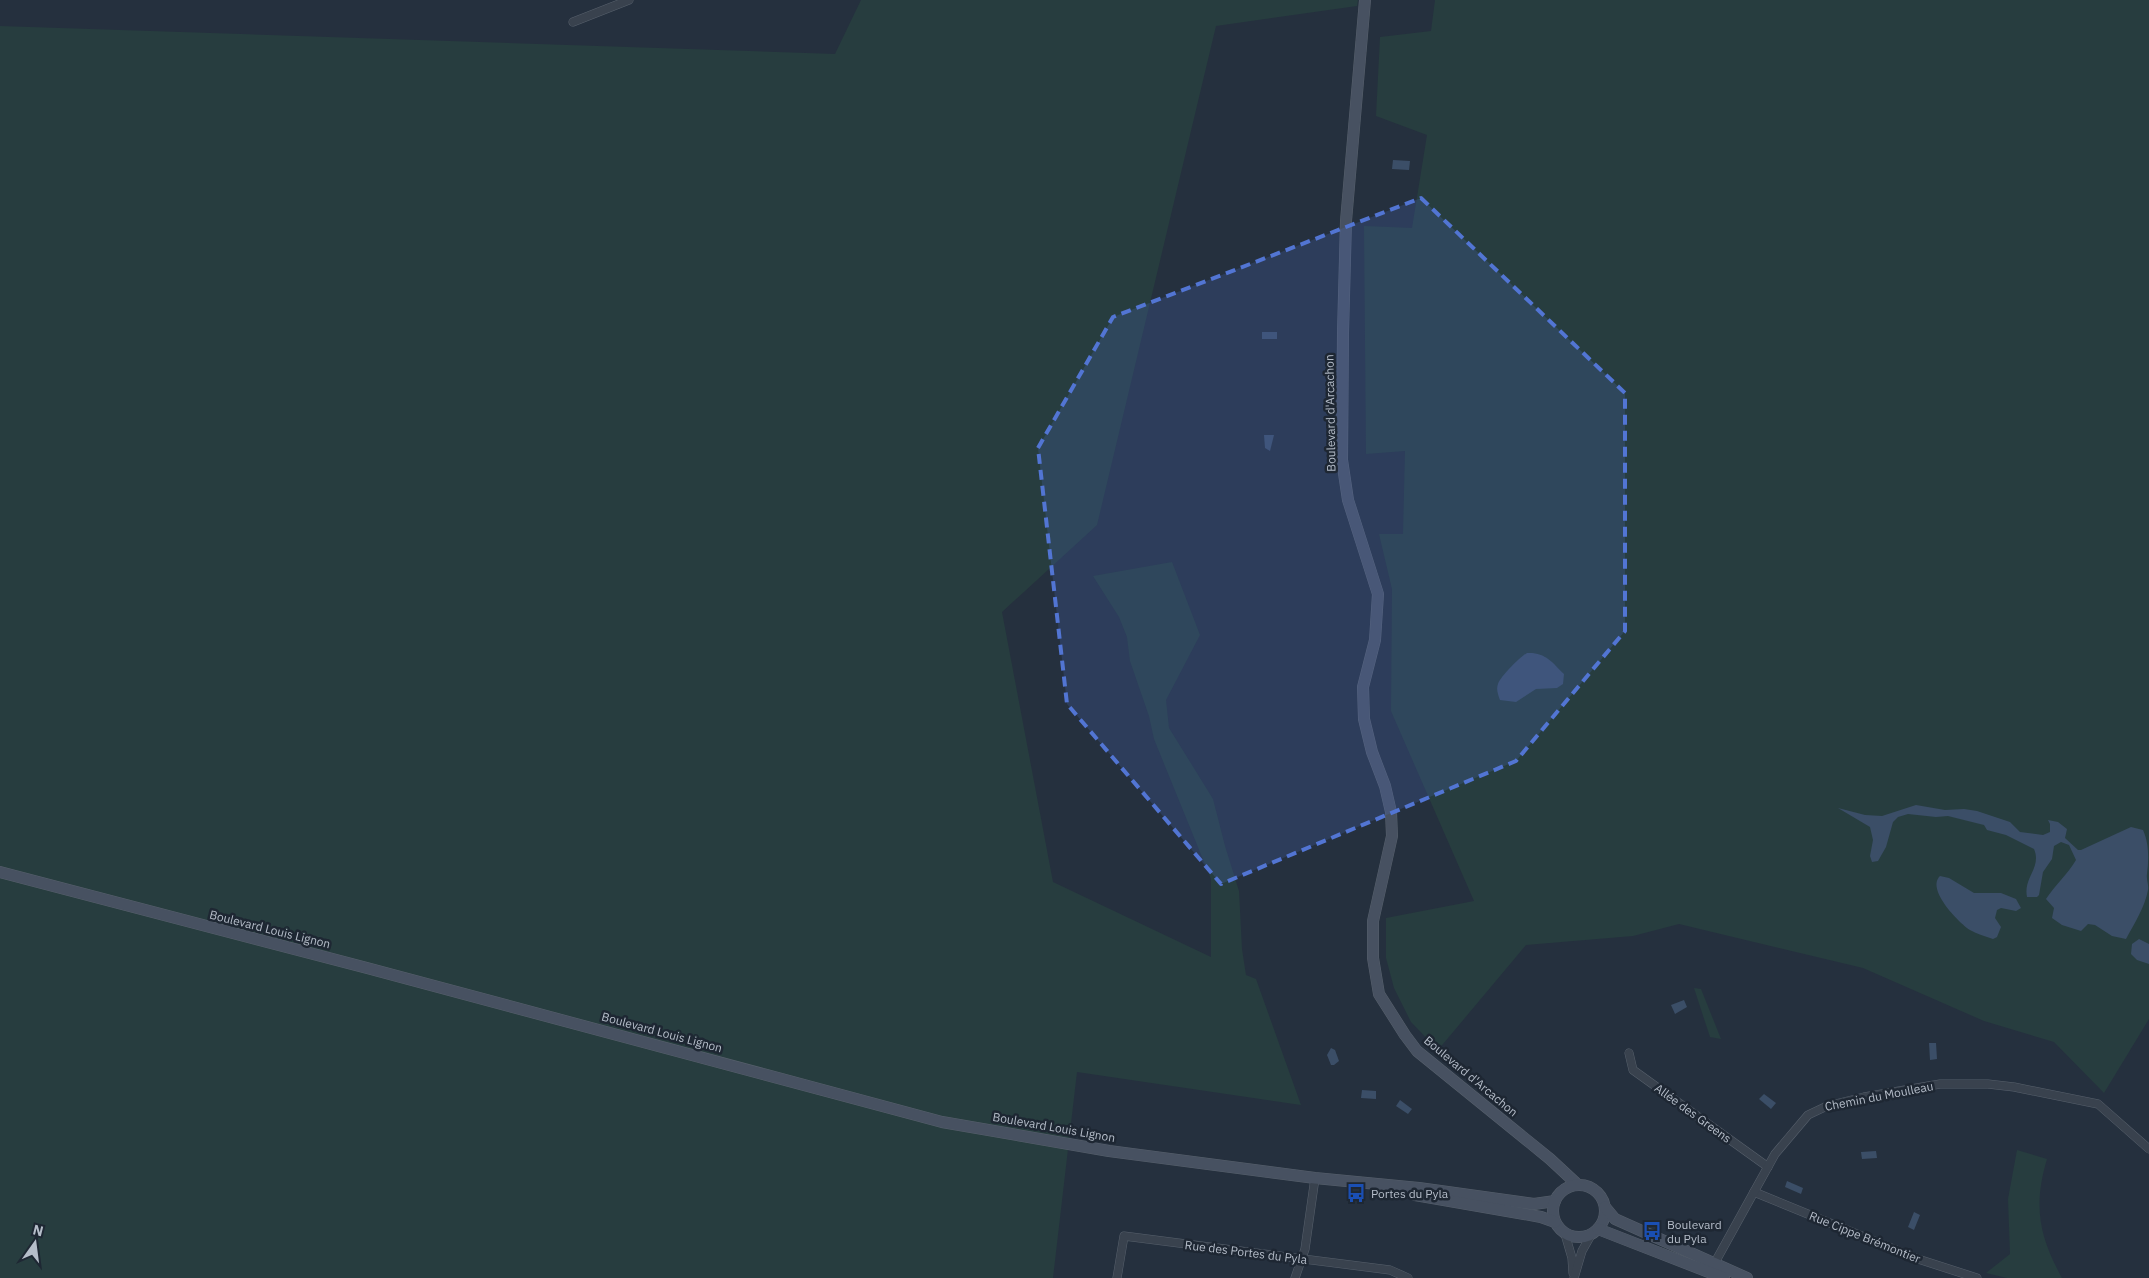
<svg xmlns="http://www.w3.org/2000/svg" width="2149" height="1278" font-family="'IBM Plex Sans',sans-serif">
	<rect width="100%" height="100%" fill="#25303e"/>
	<g fill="#273d3f">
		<polygon points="861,0 1358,0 1357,6 1216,26 1097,525 1002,612 1053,882 1211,957 1211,879 1154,739 1149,716 1130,661 1127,637 1119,617 1093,576 1172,562 1200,635 1166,700 1169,728 1213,799 1225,846 1239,891 1242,949 1246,975 1256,979 1301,1105 1077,1072 1053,1278 0,1278 0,26 835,54"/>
		<polygon points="1435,0 2149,0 2149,1019 2104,1093 2054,1042 1984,1021 1863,968 1679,924 1633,936 1526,945 1438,1050 1411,1022 1394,988 1386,958 1386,918 1474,901 1391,711 1392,589 1379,534 1403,534 1405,451 1366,454 1364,226 1412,228 1427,135 1376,116 1380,37 1431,31"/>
		<polygon points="1694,988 1701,989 1721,1039 1710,1037"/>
		<path d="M2017,1150L2047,1159C2033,1206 2039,1236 2062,1278H2007L1986,1273L2010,1254L2008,1199Z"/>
	</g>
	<g fill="#3b4e67">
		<polygon points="1393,160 1410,161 1409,170 1392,169"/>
		<rect x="1262" y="332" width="15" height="7"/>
		<polygon points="1264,435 1274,435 1270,451 1265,448"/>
		<path d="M1527,653C1545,652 1552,662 1564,674L1563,684L1557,688L1536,689L1516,702L1500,700C1498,695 1496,689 1498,684C1501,676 1520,657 1527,653Z"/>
		<path d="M1916,805L1945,810L1964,809L1977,811L2010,822L2020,832L2043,835L2050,832V824L2048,820L2058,822L2067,829L2065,838L2078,850H2081L2131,827L2143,830C2149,843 2149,859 2147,874C2146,879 2149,885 2148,890C2145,907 2134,924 2126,939L2112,936L2095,925L2088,924L2081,931L2062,925L2052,918L2054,908L2046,899C2055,885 2068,874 2076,860L2069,845L2061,842L2054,846L2052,859L2043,872L2039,895L2037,897H2027C2023,877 2042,868 2034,849L2006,835L1987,830L1984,825L1948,816L1936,817L1908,814L1898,817L1893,822L1886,847L1878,861L1872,862L1870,856L1873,840L1870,827L1838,808L1865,815L1882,816Z"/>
		<path d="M1940,876L1949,878L1974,893H2001L2016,899L2021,908L2016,911L2001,908L1997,910L1995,918L2001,927L1997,937L1993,939C1985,936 1977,934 1970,930C1958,922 1926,889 1940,876Z"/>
		<polygon points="2139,939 2149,944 2149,964 2137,960 2131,954 2132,944"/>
		<polygon points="1684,1000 1687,1007 1675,1014 1671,1005"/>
		<polygon points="1929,1043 1936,1043 1937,1059 1930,1060"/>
		<polygon points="1331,1048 1335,1050 1339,1061 1334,1065 1331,1065 1327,1055"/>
		<polygon points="1362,1090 1376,1091 1376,1099 1361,1098"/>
		<polygon points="1764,1094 1776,1103 1771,1109 1759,1099"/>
		<polygon points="1400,1100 1412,1109 1408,1114 1396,1106"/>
		<polygon points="1876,1151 1877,1158 1862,1159 1861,1152"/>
		<polygon points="1787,1181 1803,1188 1801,1194 1785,1187"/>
		<polygon points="1914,1212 1920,1215 1914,1230 1908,1227"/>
	</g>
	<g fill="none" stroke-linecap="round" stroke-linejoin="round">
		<g stroke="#57606c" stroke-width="9">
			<g id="street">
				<polyline points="573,22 629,0"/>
				<polyline points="1629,1053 1633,1070 1768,1167"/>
				<polyline points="1754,1192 1918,1259 1977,1278"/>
				<polyline points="1565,1234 1572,1258 1573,1273"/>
				<polyline points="1713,1266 1775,1154 1808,1115 1827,1106 1864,1097 1940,1084 1988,1084 2014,1087 2098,1104 2149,1149"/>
				<polyline points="1117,1278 1124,1236 1390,1270 1408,1278"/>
				<polyline points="1295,1278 1305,1249 1315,1178"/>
				<polyline points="1574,1278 1582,1251 1591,1235"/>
			</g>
		</g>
		<g stroke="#57606c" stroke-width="12">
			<g id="secondary">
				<polyline points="1365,0 1346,221 1343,333 1342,460 1348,500 1378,594 1375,640 1363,687 1364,719 1372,752 1385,786 1391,812 1392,836 1373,921 1373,958 1379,994 1405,1035 1417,1051 1550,1159 1578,1185"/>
				<polyline points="0,872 367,968 942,1122 1109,1151 1315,1178 1419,1188 1534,1204 1555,1201"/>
				<circle cx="1579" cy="1211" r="26"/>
				<polyline points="1415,1195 1541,1217 1555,1222"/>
				<polyline points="1605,1207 1615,1219 1747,1278"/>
				<polyline points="1598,1229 1724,1278"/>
			</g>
		</g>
		<use href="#street" stroke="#39424e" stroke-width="8"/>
		<use href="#secondary" stroke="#475161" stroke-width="11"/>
	</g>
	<path fill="#5275d3" fill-opacity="0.2" stroke="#5275d3" stroke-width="4" stroke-dasharray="10 6" stroke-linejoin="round" d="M1421,198L1625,393V631L1516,761L1221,884L1067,704L1038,448L1113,317Z"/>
	<defs>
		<g id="bus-bare" transform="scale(1.5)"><path d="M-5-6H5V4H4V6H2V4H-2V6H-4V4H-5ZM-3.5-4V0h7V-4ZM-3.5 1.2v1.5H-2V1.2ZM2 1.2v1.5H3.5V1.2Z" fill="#1a4fb4" stroke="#1e2733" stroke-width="2.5" paint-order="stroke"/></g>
	</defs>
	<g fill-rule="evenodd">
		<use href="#bus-bare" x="1356" y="1193"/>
		<use href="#bus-bare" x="1652" y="1231"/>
	</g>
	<g text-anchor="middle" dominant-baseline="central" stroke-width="5" stroke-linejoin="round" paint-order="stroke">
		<g font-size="12" fill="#b5bdc9" stroke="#1e2733">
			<text transform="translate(1330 413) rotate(-91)">Boulevard d'Arcachon</text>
			<text transform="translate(270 929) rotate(14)">Boulevard Louis Lignon</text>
			<text transform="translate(662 1032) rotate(15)">Boulevard Louis Lignon</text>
			<text transform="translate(1471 1076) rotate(40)">Boulevard d'Arcachon</text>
			<text transform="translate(1879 1096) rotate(-11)">Chemin du Moulleau</text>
			<text transform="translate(1693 1113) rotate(36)">Allée des Greens</text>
			<text transform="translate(1054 1127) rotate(10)">Boulevard Louis Lignon</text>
			<text transform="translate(1865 1237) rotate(22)">Rue Cippe Brémontier</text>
			<text transform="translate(1246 1252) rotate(7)">Rue des Portes du Pyla</text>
		</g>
		<g font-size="12" fill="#b5bdc9" stroke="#1e2733" text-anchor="start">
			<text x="1371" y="1193">Portes du Pyla</text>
			<text x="1667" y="1224">Boulevard<tspan x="1667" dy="14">du Pyla</tspan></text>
		</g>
	</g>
	<g transform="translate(35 1243) rotate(14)" stroke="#1e2733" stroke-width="4" paint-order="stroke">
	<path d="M0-4L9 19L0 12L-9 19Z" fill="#b5bdc9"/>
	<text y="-8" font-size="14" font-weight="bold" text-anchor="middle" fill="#b5bdc9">N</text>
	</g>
</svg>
